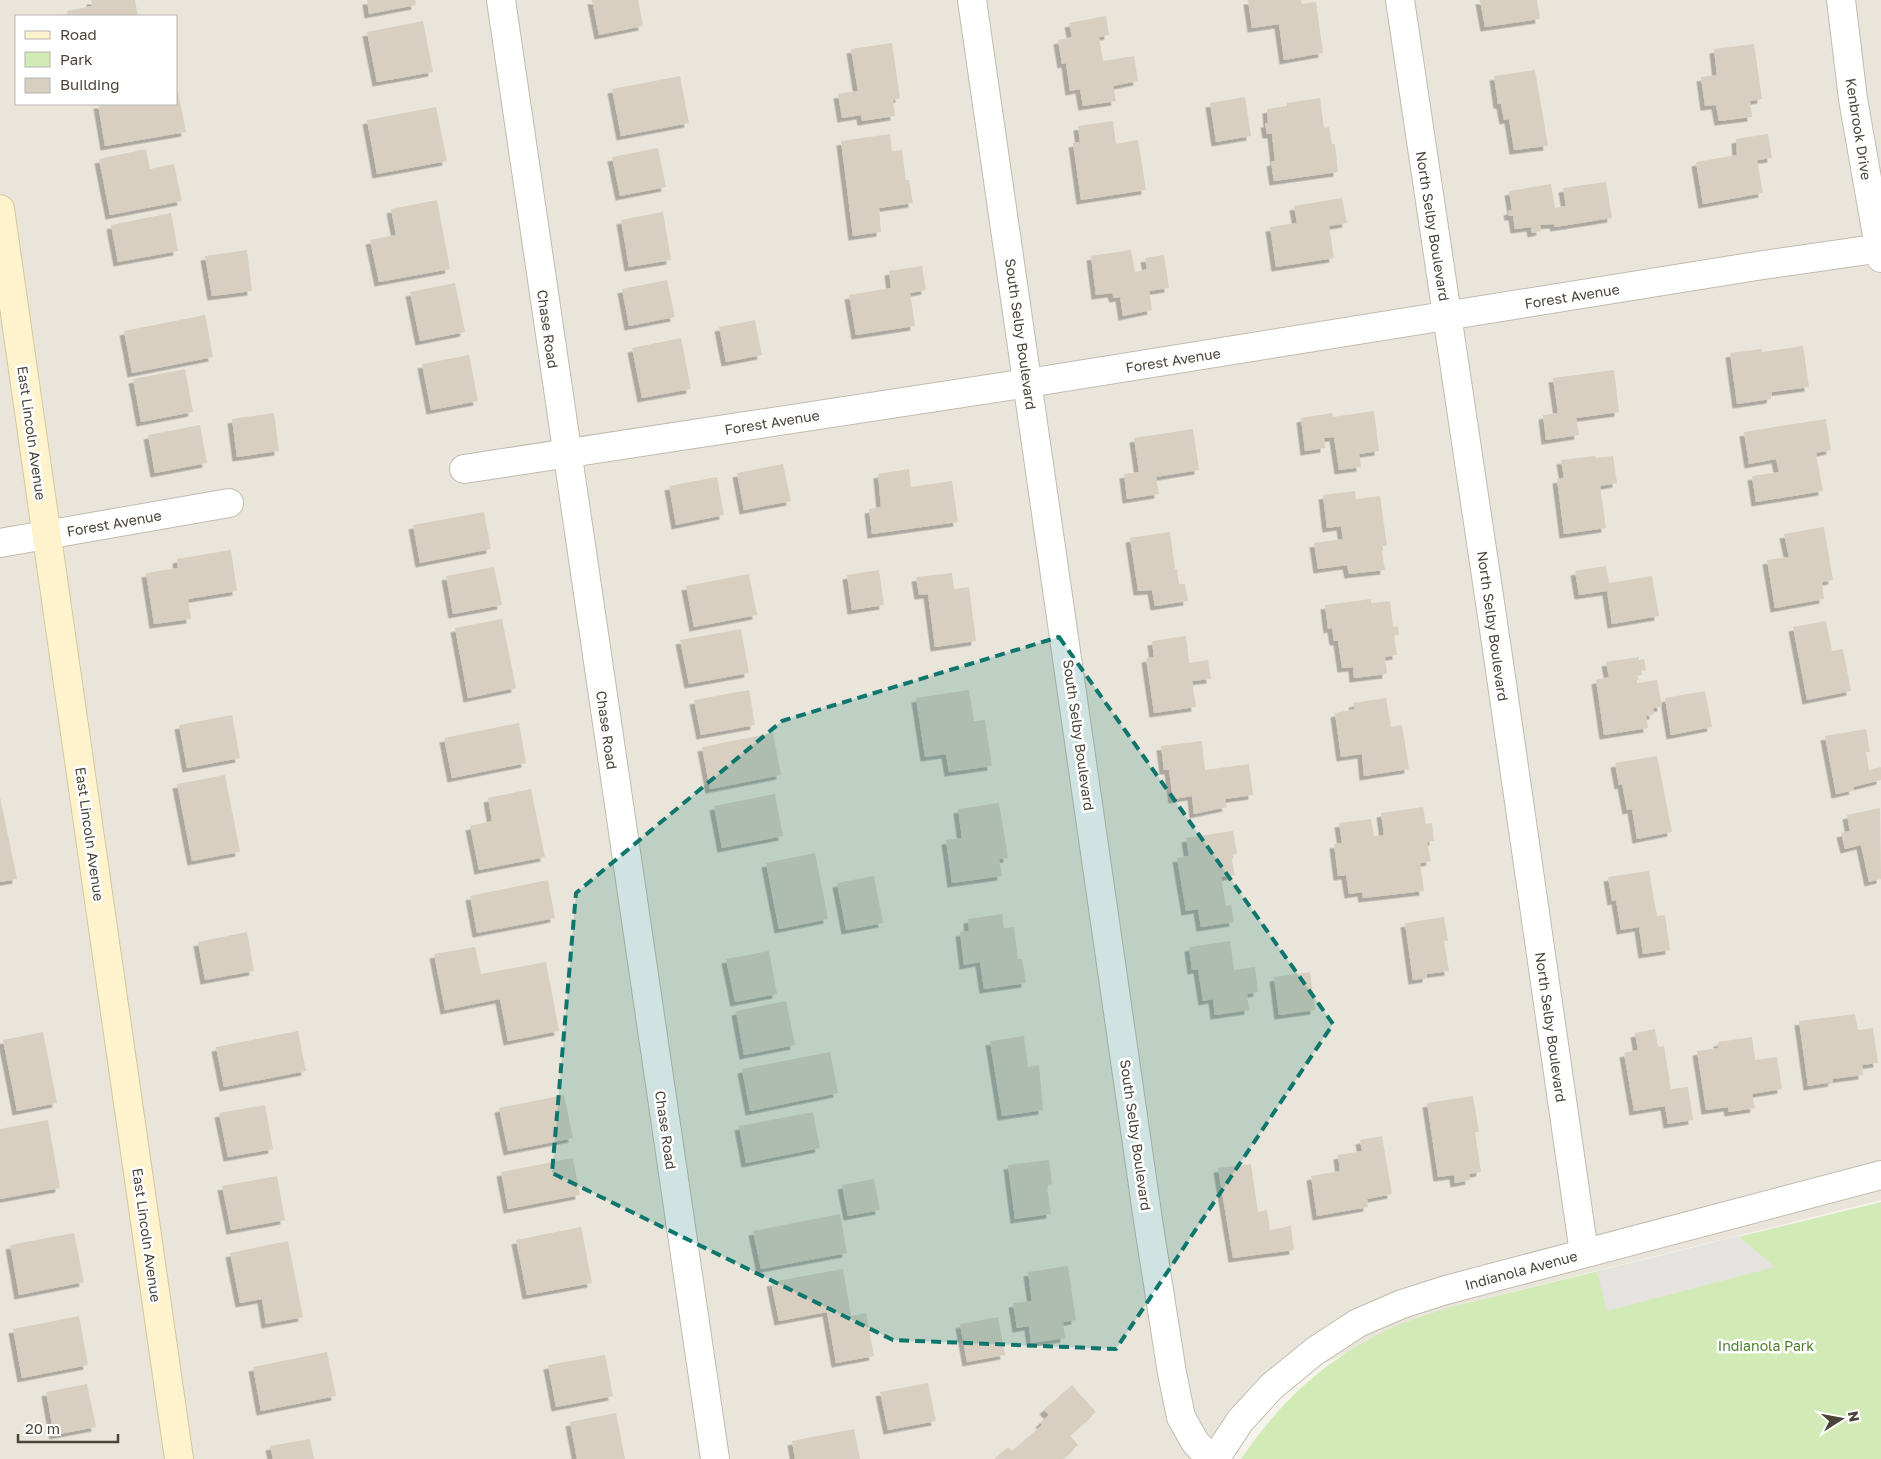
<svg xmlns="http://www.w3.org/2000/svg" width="1881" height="1459" font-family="'Golos Text',sans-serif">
	<defs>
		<filter id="shadow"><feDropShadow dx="-4.5" dy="4.5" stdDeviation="0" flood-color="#0004"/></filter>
	</defs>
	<rect width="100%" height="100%" fill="#f6f3ec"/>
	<path fill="#eae5da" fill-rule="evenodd" d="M0,0H1881V1200L1447,1308L1271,1387L1202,1459H0ZM16,16H176V104H16Z"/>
	<path fill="#d2eab5" d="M1881,1202V1459H1241C1278,1405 1320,1364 1379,1334C1400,1323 1424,1316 1447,1308Z"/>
	<polygon fill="#e5e3e0" points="1738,1236 1775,1267 1607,1311 1597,1272"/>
	<g fill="#d8cfc1" filter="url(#shadow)">
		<polygon points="91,0 135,0 138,16 68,16 67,11 92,6"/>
		<polygon points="367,0 415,0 416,5 369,14"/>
		<polygon points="592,0 638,0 643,26 599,35"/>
		<polygon points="1248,0 1301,0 1302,4 1316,2 1323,53 1284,60 1279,24 1252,28"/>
		<polygon points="1480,0 1537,0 1540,19 1485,27"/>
		<polygon points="1106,16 1109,35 1099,37 1103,61 1134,56 1138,81 1113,86 1116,101 1083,106 1080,89 1070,91 1066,63 1062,64 1058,40 1072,37 1069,23"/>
		<polygon points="423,21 433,72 377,82 367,32"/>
		<polygon points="892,43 900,98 893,100 895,116 862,121 861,115 842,118 838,94 858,91 851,49"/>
		<polygon points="1754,44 1762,99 1750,101 1752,117 1719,121 1716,105 1705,106 1701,77 1717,75 1714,49"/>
		<polygon points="1535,70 1548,146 1514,150 1509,119 1504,120 1501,104 1498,104 1494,76"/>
		<polygon points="680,76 689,123 621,136 612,89"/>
		<polygon points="176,82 186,132 105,146 98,104 176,104"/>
		<polygon points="1245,97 1251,136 1216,142 1210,103"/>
		<polygon points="1320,98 1324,128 1329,127 1332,144 1335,144 1338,172 1274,181 1271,162 1275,161 1272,134 1267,134 1265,123 1268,123 1267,109 1287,106 1287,103"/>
		<polygon points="436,107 447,161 377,174 367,120"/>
		<polygon points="1113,121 1116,144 1138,140 1146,190 1081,200 1073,143 1080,142 1078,126"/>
		<polygon points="890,134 892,151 902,150 906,180 909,180 913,203 879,208 881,232 853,236 841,141"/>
		<polygon points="1768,134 1772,158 1757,160 1763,193 1703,204 1696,162 1737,155 1736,139"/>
		<polygon points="658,148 666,187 620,196 612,157"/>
		<polygon points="146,149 150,169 174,164 182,201 110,215 99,159"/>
		<polygon points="1606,182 1612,218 1555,227 1554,224 1540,225 1541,231 1532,233 1531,227 1515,229 1513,216 1509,216 1508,211 1512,210 1509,191 1551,184 1555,208 1566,206 1563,188"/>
		<polygon points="1342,198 1347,223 1329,226 1334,258 1276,267 1270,227 1297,223 1294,206"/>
		<polygon points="437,200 450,269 379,282 370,240 396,235 391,209"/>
		<polygon points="663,212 671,260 629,267 621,220"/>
		<polygon points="171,213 178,251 118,262 111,225"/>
		<polygon points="247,250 252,291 212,296 205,256"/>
		<polygon points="1131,250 1135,272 1147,269 1145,258 1164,255 1169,288 1149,291 1152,310 1123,316 1120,297 1114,298 1112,293 1096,295 1091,256"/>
		<polygon points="922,266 926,290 910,293 915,326 856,335 849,295 891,288 889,271"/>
		<polygon points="667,280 675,317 629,326 622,289"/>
		<polygon points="455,283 465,332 420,341 410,292"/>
		<polygon points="205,315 213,357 132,373 124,331"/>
		<polygon points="755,320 762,355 726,362 719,327"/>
		<polygon points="681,338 691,389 642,398 632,348"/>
		<polygon points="1803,346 1809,387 1772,392 1771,399 1737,404 1730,353 1762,349 1762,352"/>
		<polygon points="469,355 478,401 431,410 422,364"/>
		<polygon points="185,369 193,412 141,422 133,379"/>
		<polygon points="1614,370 1619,412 1576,418 1579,435 1546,440 1543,415 1558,413 1553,378"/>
		<polygon points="1374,411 1379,451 1359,454 1361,467 1339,470 1334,437 1324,438 1325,448 1305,451 1301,418 1332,413 1333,417"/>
		<polygon points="274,413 279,451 237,457 232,419"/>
		<polygon points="1826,419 1831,450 1816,453 1823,491 1756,502 1752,476 1779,472 1776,459 1749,464 1744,432"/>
		<polygon points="200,425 207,463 155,473 148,435"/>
		<polygon points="1193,429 1199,470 1156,477 1159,494 1127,499 1124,474 1139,472 1134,438"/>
		<polygon points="1595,456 1596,458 1613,456 1617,483 1600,486 1606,528 1564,534 1557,479 1564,478 1561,460"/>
		<polygon points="783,464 791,501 744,510 737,473"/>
		<polygon points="909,469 911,487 952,481 958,522 872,534 869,509 881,507 878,474"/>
		<polygon points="717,477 724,515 676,525 669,486"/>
		<polygon points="1355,491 1356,499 1380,496 1387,546 1381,546 1385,570 1349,574 1347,565 1318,569 1314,543 1343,539 1341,526 1327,528 1323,495"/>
		<polygon points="484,512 491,549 420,563 413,525"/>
		<polygon points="1824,527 1833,580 1822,582 1824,599 1775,608 1767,560 1789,557 1784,534"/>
		<polygon points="1170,532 1175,569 1177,569 1179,584 1185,584 1188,601 1155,606 1152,590 1138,591 1130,538"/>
		<polygon points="231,550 237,591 188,599 191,619 154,624 146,573 178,568 177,559"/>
		<polygon points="1606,566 1609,583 1652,576 1659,616 1612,624 1607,591 1579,595 1575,571"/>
		<polygon points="494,567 502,605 453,614 446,576"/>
		<polygon points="879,570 884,605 852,610 847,575"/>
		<polygon points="952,573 954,589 969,587 976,641 935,647 928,594 919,595 916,577"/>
		<polygon points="749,574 757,615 694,627 686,586"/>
		<polygon points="1371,599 1371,603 1390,601 1393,627 1398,626 1399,635 1394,635 1397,655 1385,657 1387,674 1354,678 1353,667 1342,668 1338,641 1334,641 1332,628 1328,629 1325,605"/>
		<polygon points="502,619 516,688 468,698 455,628"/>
		<polygon points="1826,621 1832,651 1843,649 1851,691 1807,700 1793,627"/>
		<polygon points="741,629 749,673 689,684 680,640"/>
		<polygon points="1186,636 1189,663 1208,660 1211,679 1192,681 1196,707 1154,713 1146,658 1154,657 1152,641"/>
		<polygon points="1639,657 1639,660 1644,659 1646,670 1641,671 1642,675 1636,676 1637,683 1657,680 1662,707 1653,708 1654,715 1646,716 1648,728 1604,735 1596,680 1609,677 1606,662"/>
		<polygon points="749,690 755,725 701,735 694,700"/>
		<polygon points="969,690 974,721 985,720 992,766 949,772 946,754 925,757 916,698"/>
		<polygon points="1705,691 1712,727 1671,735 1665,698"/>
		<polygon points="1386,698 1391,727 1402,725 1409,769 1364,776 1362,754 1341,757 1335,713 1355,709 1353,703"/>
		<polygon points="232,715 240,758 187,768 179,725"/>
		<polygon points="519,723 526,763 452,778 444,738"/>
		<polygon points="1866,729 1870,752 1866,752 1869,770 1881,767 1881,780 1853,787 1854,790 1836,794 1825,736"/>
		<polygon points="773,733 781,775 710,789 702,747"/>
		<polygon points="1202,741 1205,770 1249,764 1253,795 1225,799 1227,807 1194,814 1192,796 1173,799 1169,770 1164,770 1161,746"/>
		<polygon points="1657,756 1672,832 1637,839 1632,809 1627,810 1622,784 1619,785 1615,763"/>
		<polygon points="225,775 240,852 192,861 177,784"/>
		<polygon points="531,789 545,857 479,870 470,826 492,821 488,798"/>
		<polygon points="775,794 783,836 722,848 714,806"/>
		<polygon points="0,797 17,879 0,882"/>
		<polygon points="999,803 1008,858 999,859 1002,876 952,883 946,840 962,838 958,809"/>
		<polygon points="1423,807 1426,824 1432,823 1434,841 1427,842 1431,861 1420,863 1424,891 1363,898 1362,892 1349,894 1346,875 1338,876 1334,844 1342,843 1339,823 1371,819 1374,836 1384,835 1381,813"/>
		<polygon points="1880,808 1881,879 1869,882 1861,845 1845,849 1841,833 1850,831 1847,815"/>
		<polygon points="1233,831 1237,854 1231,855 1235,875 1221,877 1226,906 1231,905 1234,922 1201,927 1198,909 1186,911 1177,858 1189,856 1186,838"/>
		<polygon points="815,853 828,919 779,929 766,863"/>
		<polygon points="1649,871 1657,916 1665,915 1670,950 1643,954 1639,927 1621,930 1616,900 1612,901 1608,877"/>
		<polygon points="874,876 883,923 846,930 837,883"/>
		<polygon points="548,880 555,918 477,933 470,896"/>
		<polygon points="1002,914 1004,928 1014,927 1018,959 1022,959 1026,983 984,989 980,962 964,965 960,932 969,931 968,919"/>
		<polygon points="1444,917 1448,941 1444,941 1449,971 1427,974 1427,978 1413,980 1405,923"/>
		<polygon points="247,932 254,971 205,980 198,942"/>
		<polygon points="1230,941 1234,970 1255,967 1258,992 1247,994 1249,1010 1215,1015 1213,999 1203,1001 1198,969 1192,970 1189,947"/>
		<polygon points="475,947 481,974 546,962 559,1031 508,1041 500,999 445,1010 434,954"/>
		<polygon points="769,951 777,994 735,1002 726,959"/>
		<polygon points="1310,972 1315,1010 1279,1015 1274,977"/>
		<polygon points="786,1001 795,1045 744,1055 736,1011"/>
		<polygon points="1855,1014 1858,1030 1873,1028 1878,1063 1862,1065 1863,1075 1832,1079 1833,1082 1808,1086 1799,1021"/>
		<polygon points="1655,1029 1658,1047 1664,1046 1671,1089 1688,1087 1693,1120 1668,1124 1665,1106 1634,1111 1624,1053 1638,1050 1635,1033"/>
		<polygon points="298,1031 306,1071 224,1087 216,1047"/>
		<polygon points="43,1032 57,1103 17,1111 3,1040"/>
		<polygon points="1024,1036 1028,1067 1039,1065 1043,1110 1002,1116 990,1041"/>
		<polygon points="1752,1037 1755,1060 1777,1057 1782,1089 1752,1094 1755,1108 1729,1112 1728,1107 1706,1110 1697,1051 1718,1048 1718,1042"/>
		<polygon points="830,1052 838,1093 750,1111 742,1069"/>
		<polygon points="564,1095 573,1138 508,1151 499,1108"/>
		<polygon points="1473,1096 1479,1132 1475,1132 1481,1172 1469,1174 1470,1180 1455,1183 1454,1175 1438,1177 1427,1103"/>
		<polygon points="265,1105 273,1149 228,1157 219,1113"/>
		<polygon points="813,1112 820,1148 746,1163 739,1126"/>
		<polygon points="48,1120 60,1188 0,1199 0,1129"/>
		<polygon points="1382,1136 1392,1194 1367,1199 1368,1207 1317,1216 1311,1176 1340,1171 1338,1155 1362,1151 1360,1140"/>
		<polygon points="573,1158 580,1195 508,1209 501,1172"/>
		<polygon points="1049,1160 1052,1184 1047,1185 1047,1187 1051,1214 1015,1219 1008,1165"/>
		<polygon points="1251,1164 1258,1212 1267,1210 1270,1230 1291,1226 1294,1250 1233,1258 1218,1168"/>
		<polygon points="277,1176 285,1220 231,1230 222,1186"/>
		<polygon points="874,1179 880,1210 848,1216 842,1185"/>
		<polygon points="840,1214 847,1253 761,1269 753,1231"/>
		<polygon points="581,1227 592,1283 527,1295 516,1240"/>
		<polygon points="74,1233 84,1282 19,1295 10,1245"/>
		<polygon points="288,1241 303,1317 266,1324 262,1299 240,1303 230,1253"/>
		<polygon points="1068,1266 1076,1320 1063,1322 1065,1338 1031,1343 1029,1326 1017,1328 1013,1303 1032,1301 1028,1272"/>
		<polygon points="843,1269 851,1316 866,1313 874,1356 836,1363 827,1312 779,1321 771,1282"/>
		<polygon points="79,1316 88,1365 22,1378 13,1329"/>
		<polygon points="998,1317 1005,1355 967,1362 960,1324"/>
		<polygon points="327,1352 336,1396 261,1411 253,1367"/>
		<polygon points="605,1355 613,1396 556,1407 548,1365"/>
		<polygon points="928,1383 936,1421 888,1430 880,1392"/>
		<polygon points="87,1384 96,1427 54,1435 46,1392"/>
		<polygon points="1072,1385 1096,1412 1070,1435 1078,1445 1062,1459 994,1459 1008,1447 1012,1451 1042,1425 1040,1423 1049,1415 1044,1410"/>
		<polygon points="616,1413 625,1459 577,1459 570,1422"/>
		<polygon points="854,1429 860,1459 795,1459 792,1441"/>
		<polygon points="310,1439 314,1459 273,1459 270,1446"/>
	</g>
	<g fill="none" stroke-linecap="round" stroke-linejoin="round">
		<g stroke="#c2bbae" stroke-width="30">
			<g id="minor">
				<polyline points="501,0 715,1459"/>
				<polyline points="972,0 1149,1227 1172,1373 1181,1417 1195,1442 1211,1459"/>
				<polyline points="1400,0 1499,663 1584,1253"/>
				<polyline points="1841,0 1853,99 1881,258"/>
				<polyline points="464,469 1028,383 1763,265 1881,248"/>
				<polyline points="0,543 229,503"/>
				<polyline points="1215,1459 1240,1421 1271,1387 1315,1351 1358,1323 1402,1304 1446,1290 1881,1175"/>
			</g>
		</g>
		<g stroke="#d6c79b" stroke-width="30">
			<polyline id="secondary" points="0,209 179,1459"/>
		</g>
		<use href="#minor" stroke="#fff" stroke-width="28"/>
		<use href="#secondary" stroke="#fff3cd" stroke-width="28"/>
	</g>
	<path fill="#0f766e" fill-opacity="0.2" stroke="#0f766e" stroke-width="4" stroke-dasharray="10 6" stroke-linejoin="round" d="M1059,637L1333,1024L1116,1349L893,1340L552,1173L576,893L782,721Z"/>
	<g text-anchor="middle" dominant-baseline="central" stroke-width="5" stroke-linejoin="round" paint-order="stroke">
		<g font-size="14" fill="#4b4439" stroke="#fff">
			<text transform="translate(1859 129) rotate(81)">Kenbrook Drive</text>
			<text transform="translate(1433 226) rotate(81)">North Selby Boulevard</text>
			<text transform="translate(1572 296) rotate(-9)">Forest Avenue</text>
			<text transform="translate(548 329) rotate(82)">Chase Road</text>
			<text transform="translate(1021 334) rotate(82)">South Selby Boulevard</text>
			<text transform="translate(1173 360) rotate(-9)">Forest Avenue</text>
			<text transform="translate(772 422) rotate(-9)">Forest Avenue</text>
			<text transform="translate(32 433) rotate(82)">East Lincoln Avenue</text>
			<text transform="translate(114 523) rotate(-10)">Forest Avenue</text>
			<text transform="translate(1493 626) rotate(82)">North Selby Boulevard</text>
			<text transform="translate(607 730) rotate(82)">Chase Road</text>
			<text transform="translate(1079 735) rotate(82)">South Selby Boulevard</text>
			<text transform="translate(90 834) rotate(82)">East Lincoln Avenue</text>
			<text transform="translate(1551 1027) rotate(82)">North Selby Boulevard</text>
			<text transform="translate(666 1130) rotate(82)">Chase Road</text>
			<text transform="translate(1136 1135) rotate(82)">South Selby Boulevard</text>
			<text transform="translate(147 1235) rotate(82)">East Lincoln Avenue</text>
			<text transform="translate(1521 1270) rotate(-15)">Indianola Avenue</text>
		</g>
		<g font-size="14" fill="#4a7f2a" stroke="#fff">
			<text x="1766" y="1345">Indianola Park</text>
		</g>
	</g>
	<rect x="15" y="15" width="162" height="90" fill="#ffffff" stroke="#b7b4b0"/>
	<rect x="25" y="31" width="25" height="8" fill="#fff3cd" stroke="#b7b4b0"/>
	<text x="60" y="40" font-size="15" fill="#4b4439">Road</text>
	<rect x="25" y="52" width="25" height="15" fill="#d2eab5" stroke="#b7b4b0"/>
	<text x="60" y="65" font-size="15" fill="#4b4439">Park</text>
	<rect x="25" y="78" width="25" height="15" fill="#d8cfc1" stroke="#b7b4b0"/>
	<text x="60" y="90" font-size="15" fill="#4b4439">Building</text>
	<g transform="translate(1841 1419) rotate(79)" stroke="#ffffff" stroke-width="4" paint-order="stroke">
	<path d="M0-4L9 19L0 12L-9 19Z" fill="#4b4439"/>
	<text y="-8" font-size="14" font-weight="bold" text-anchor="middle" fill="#4b4439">N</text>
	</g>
	<path d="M18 1434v8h100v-8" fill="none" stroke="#4b4439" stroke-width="2.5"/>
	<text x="25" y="1434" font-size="15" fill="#4b4439" stroke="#ffffff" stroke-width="4" paint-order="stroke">20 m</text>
</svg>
